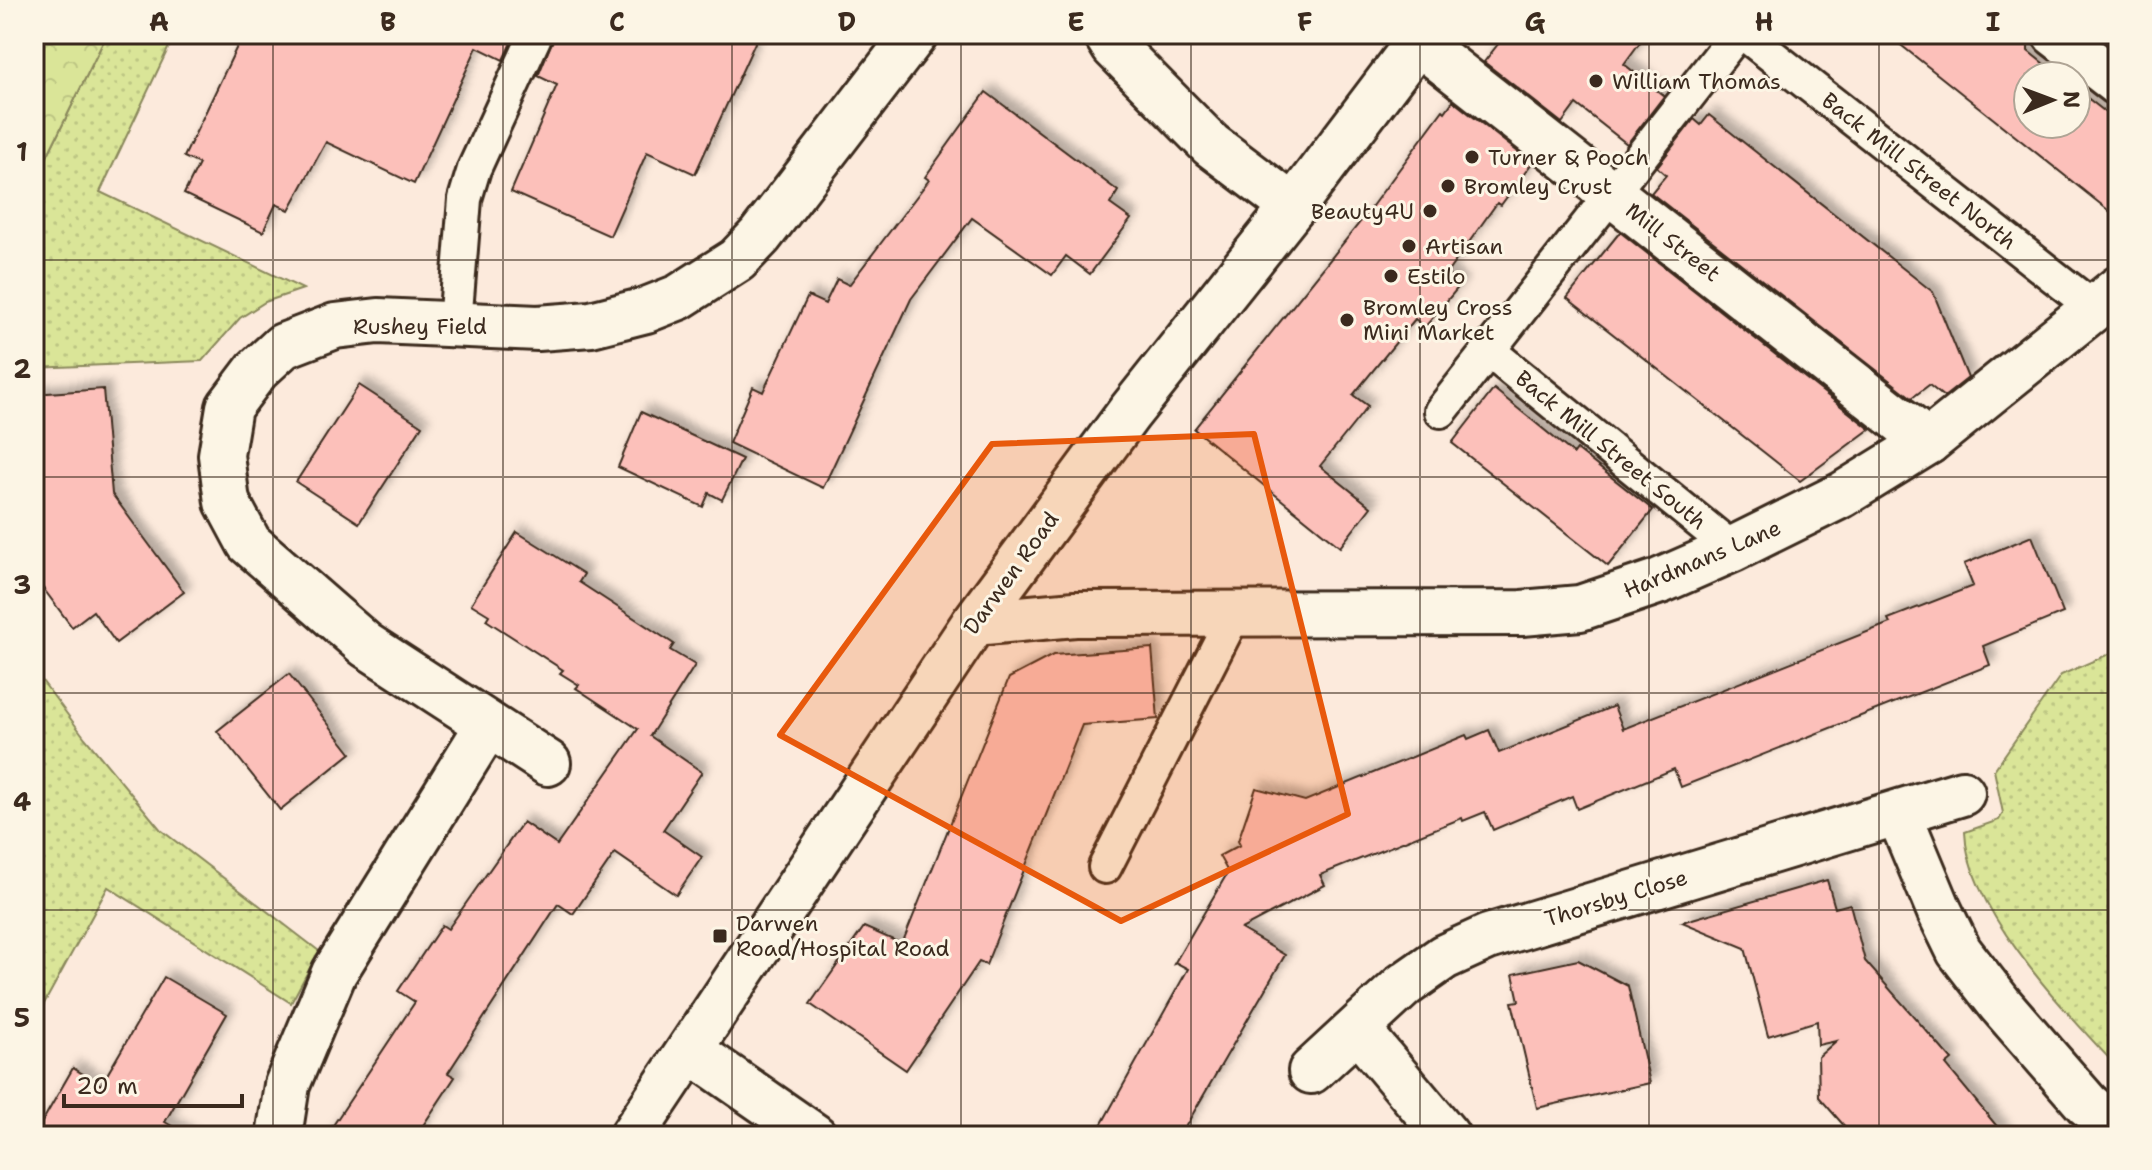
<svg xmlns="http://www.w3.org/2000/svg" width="2152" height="1170" font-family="'Shantell Sans',sans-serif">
	<defs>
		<pattern id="grass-dots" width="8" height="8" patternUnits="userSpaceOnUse" patternTransform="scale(2)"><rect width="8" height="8" fill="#dae598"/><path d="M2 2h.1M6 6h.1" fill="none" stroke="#bcc583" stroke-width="1.8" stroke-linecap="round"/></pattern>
		<pattern id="forest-crowns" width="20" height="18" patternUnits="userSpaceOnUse" patternTransform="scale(2)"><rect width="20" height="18" fill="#dae598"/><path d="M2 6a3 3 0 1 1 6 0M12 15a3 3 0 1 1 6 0" fill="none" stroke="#bcc583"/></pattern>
		<filter id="shadow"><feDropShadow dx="7" dy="-7" stdDeviation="4" flood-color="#0004"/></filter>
	</defs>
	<rect width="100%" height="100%" fill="#fceadc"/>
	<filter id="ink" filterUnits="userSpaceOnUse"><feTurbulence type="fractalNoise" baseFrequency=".0125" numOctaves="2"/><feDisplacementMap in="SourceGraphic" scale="16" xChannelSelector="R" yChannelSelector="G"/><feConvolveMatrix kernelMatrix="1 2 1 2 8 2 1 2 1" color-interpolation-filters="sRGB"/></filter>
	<g filter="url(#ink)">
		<g fill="url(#grass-dots)" stroke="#8a885b" stroke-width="2">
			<polygon points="107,34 175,34 100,192 303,289 265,302 240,318 202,361 34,368 34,183"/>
			<path d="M2118,650V1068C2067,1013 1967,910 1965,832L1999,820L2003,813L1994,770L2061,675Z"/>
			<polygon points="34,670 85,738 161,830 319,951 291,1003 108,887 34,1022"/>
		</g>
		<polygon fill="url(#forest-crowns)" stroke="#8a885b" stroke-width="2" points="34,34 107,34 34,183"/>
		<g fill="#fcc0ba" stroke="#3b2a1e" stroke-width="2" filter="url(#shadow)">
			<polygon points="243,34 515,34 503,60 477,47 414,184 326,142 289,210 276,204 263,232 184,194 199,164 184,157"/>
			<polygon points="555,34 759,34 695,174 647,152 610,236 511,192 557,85 538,76"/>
			<polygon points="1506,34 1646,34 1624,64 1664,96 1627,144 1576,104 1562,123 1484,62"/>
			<polygon points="1887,34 2028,34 2028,51 2059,76 2028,76 2028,124 2076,124 2076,89 2118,122 2118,218"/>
			<polygon points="986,92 1118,191 1110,204 1131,219 1090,274 1066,256 1052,275 972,218 911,299 823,488 729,443 753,387 763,392 808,296 825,304 837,279 849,285 929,180 925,177"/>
			<polygon points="1453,101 1532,163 1501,205 1497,203 1447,273 1461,284 1425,327 1415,319 1353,395 1368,406 1320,466 1371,507 1340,547 1194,429 1361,221 1443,110 1445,112"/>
			<polygon points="1709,115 1933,292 1968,378 1944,397 1929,385 1912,398 1651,193 1666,175 1657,167 1694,119 1701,125"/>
			<polygon points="1620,232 1870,429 1800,481 1766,454 1567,298"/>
			<polygon points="359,385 422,426 359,523 296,482"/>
			<polygon points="103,389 112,494 184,592 116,643 93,611 72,627 34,576 34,394"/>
			<polygon points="1494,389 1574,454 1577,450 1653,510 1608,566 1452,443"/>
			<polygon points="641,412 742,459 722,500 709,493 703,507 618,467"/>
			<polygon points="517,532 584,574 579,582 674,644 670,650 695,665 650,736 702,772 663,830 702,857 676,895 615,853 573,914 558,904 448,1073 455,1077 416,1136 326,1136 415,1002 398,991 442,925 448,929 523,822 557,845 638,729 576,688 579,685 560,673 563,670 486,620 489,615 471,604"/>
			<polygon points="2032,536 2063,613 1983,646 1990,665 1681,787 1674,769 1577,809 1572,796 1493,830 1485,812 1463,821 1462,818 1320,875 1325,885 1241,929 1285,955 1180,1136 1095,1136 1188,969 1177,963 1174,964 1228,872 1219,856 1240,845 1238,841 1256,788 1305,801 1466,735 1468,739 1489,730 1499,753 1614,706 1623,729 1890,623 1888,619 1973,586 1964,564"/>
			<polygon points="1152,648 1158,719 1082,725 986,965 979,962 906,1070 810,1004 864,927 902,944 1009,678 1053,655"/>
			<polygon points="289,674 351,753 280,810 217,731"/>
			<polygon points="1827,880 1835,908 1850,904 1865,961 1952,1060 1946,1065 2005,1136 1853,1136 1819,1097 1818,1057 1836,1041 1818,1045 1817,1021 1768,1036 1745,948 1682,922"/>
			<polygon points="1578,960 1628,986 1650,1083 1537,1108 1512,1002 1519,1001 1513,974"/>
			<polygon points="164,977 227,1014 165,1122 189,1136 34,1136 73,1068 101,1085"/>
		</g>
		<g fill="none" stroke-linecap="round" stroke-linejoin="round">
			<g stroke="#3b2a1e" stroke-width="38">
				<g id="service">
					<polyline points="1744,34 2094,308"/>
					<polyline points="455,324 465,199 474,169 536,34"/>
					<polyline points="1489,351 1733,549"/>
					<polyline points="1441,411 1737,34"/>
					<polyline points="1105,867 1235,613"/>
				</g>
			</g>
			<g stroke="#3b2a1e" stroke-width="50">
				<g id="minor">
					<polyline points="1106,34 1114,47 1211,145 1293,207"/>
					<polyline points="2055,34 2118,83"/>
					<polyline points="1418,42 1928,442"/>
					<polyline points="974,623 1075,614 1522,613 1580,608 1660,581 1733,549 1842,495 1928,442 2118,289"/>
					<polyline points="548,763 366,645 249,543 227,502 221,455 229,407 257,370 283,346 335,326 378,321 538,328 591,324 646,310 679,297 737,260 760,236 915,34"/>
					<polyline points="1899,814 1939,910 1959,951 2000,1004 2087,1104 2118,1130"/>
					<polyline points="1358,1030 1447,1136"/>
					<polyline points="690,1050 814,1136"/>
					<polyline points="1311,1071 1404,985 1444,957 1488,937 1962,793"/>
					<polyline points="279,1136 287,1085 334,973 488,725"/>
				</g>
			</g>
			<g stroke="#3b2a1e" stroke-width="50">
				<polyline id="secondary" points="632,1136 974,623 1129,413 1293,207 1424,34"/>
			</g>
			<use href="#service" stroke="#fcf5e5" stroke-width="32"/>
			<use href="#minor" stroke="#fcf5e5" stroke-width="44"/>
			<use href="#secondary" stroke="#fcf5e5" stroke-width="44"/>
		</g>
	</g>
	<path fill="#e8590c" fill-opacity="0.2" stroke="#e8590c" stroke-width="6" stroke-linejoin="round" d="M1254,434L1348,814L1121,921L780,735L992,444Z"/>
	<path fill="none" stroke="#3b2a1e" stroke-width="2" stroke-opacity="0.55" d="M273,34V1136M503,34V1136M732,34V1136M961,34V1136M1191,34V1136M1420,34V1136M1649,34V1136M1879,34V1136M34,260H2118M34,477H2118M34,693H2118M34,910H2118"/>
	<g fill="#3b2a1e" stroke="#fcf5e5" stroke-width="3">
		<circle cx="1596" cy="81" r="8"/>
		<circle cx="1472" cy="157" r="8"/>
		<circle cx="1448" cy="186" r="8"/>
		<circle cx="1430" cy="211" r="8"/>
		<circle cx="1409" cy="246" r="8"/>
		<circle cx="1391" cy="276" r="8"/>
		<circle cx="1347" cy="320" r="8"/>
		<rect x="712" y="928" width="16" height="16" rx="4"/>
	</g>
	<g text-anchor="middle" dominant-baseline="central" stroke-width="6" stroke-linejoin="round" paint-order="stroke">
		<g font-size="22" fill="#3b2a1e" stroke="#fcf5e5" text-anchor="start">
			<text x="1612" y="81">William Thomas</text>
			<text x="1488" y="157">Turner &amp; Pooch</text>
			<text x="1464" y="186">Bromley Crust</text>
			<text x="1414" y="211" text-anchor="end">Beauty4U</text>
			<text x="1425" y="246">Artisan</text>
			<text x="1407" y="276">Estilo</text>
			<text x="1363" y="307">Bromley Cross<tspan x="1363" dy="25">Mini Market</tspan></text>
			<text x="736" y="923">Darwen<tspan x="736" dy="25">Road/Hospital Road</tspan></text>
		</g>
		<g font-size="22" fill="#3b2a1e" stroke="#fcf5e5">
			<text transform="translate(1919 171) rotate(38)">Back Mill Street North</text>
			<text transform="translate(1673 242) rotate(38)">Mill Street</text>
			<text x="420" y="326">Rushey Field</text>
			<text transform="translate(1611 450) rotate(39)">Back Mill Street South</text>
			<text transform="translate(1702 559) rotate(-23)">Hardmans Lane</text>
			<text transform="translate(1011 573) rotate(-54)">Darwen Road</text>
			<text transform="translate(1616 898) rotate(-17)">Thorsby Close</text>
		</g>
	</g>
	<rect width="2152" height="1170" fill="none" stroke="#fcf5e5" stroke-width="88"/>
	<g transform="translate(2052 100) rotate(89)"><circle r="38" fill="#fcf5e5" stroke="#afa495" stroke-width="2"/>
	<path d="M0-6L14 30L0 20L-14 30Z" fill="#3b2a1e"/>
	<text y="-12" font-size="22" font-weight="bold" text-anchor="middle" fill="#3b2a1e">N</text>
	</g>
	<path d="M64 1094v12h178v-12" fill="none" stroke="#3b2a1e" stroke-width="4"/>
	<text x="76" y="1094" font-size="24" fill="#3b2a1e" stroke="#fcf5e5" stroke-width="6" paint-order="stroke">20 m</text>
	<rect x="44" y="44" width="2064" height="1082" fill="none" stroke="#3b2a1e" stroke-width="3"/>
	<g font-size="26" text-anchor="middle" font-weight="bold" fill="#3b2a1e">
		<text x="159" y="31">A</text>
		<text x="388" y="31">B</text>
		<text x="617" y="31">C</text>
		<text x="847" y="31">D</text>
		<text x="1076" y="31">E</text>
		<text x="1305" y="31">F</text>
		<text x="1535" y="31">G</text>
		<text x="1764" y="31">H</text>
		<text x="1993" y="31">I</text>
		<text x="22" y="161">1</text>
		<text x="22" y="378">2</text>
		<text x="22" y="594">3</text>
		<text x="22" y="811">4</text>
		<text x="22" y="1027">5</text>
	</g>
</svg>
